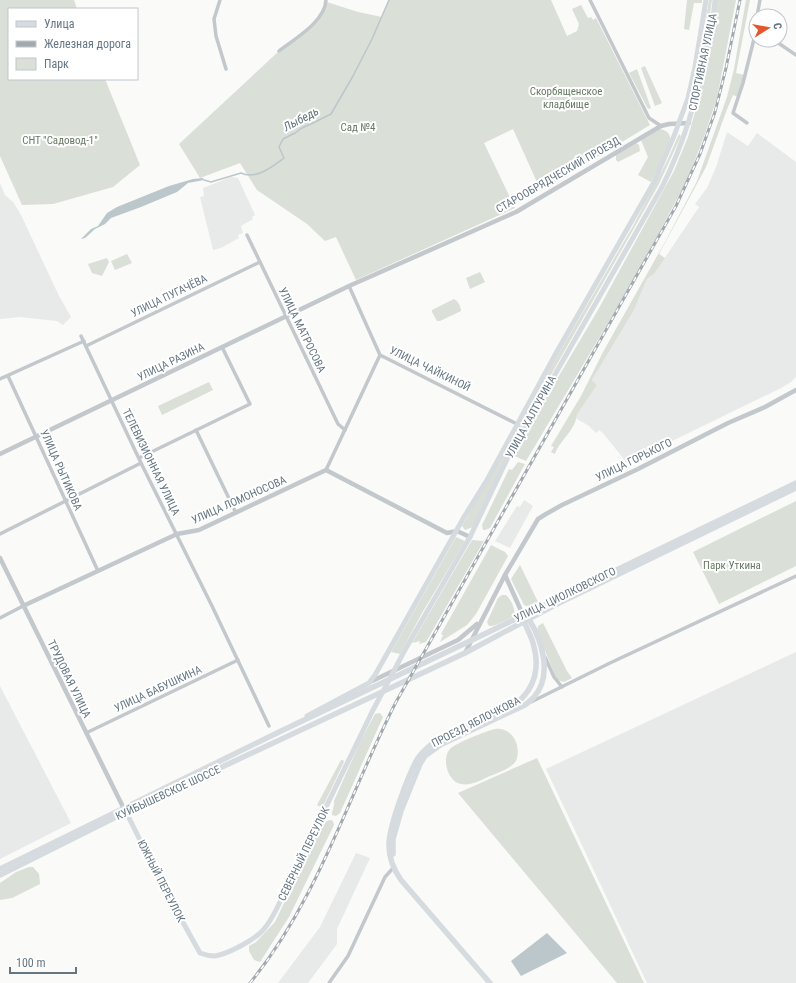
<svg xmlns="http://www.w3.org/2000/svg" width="796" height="983" font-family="'Roboto Condensed',sans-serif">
	<rect width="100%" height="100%" fill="#fafaf8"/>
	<g fill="#e8e9e9">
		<polygon points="727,132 748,146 757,133 796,162 796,377 791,382 781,388 627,463 603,433 599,430 596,433 589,426 577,419 576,414 597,385 592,380 634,310 647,279 654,274 699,207 695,204 707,188 716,167"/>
		<polygon points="231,177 238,178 255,215 252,217 253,219 241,226 243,233 238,235 239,238 221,248 213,250 200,197 204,196 203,188"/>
		<polygon points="0,183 5,195 13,202 21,215 59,296 71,317 63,325 57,321 20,317 0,319"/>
		<polygon points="524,500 533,506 510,548 495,541 517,506 520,507"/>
		<polygon points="796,652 796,983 647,983 546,769"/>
		<polygon points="0,686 71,823 0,859"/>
		<polygon points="356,853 370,858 337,929 337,944 308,983 278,983 320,927"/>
	</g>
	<g fill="#dadfd7">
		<polygon points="0,0 74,0 77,9 9,9 9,79 105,79 140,165 113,187 53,204 22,205 0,156"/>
		<polygon points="389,0 551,0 567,36 577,31 579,24 572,9 581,5 588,18 591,17 593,20 596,18 650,125 541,191 513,129 484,143 515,208 356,280 336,237 325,241 307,224 257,190 240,163 200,178 179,144 279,51 318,21 327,2 358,12 382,17"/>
		<polygon points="687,0 702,0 702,3 694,3 689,30 684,29"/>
		<polygon points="709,0 712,0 707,31 692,99 691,100 689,100 704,30"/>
		<polygon points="716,0 736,0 717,98 705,134 688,178 640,269 526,461 512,455 598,310 674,171 688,137 697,105 712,31"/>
		<path d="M746,0H750L736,73L744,75L738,97L733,95L726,112L706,167L659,254L665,258L654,274L647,279L634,310L592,380L597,385L577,414C576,430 559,441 555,454L551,452L554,447L551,446L581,396L603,352L665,242L697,181L727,97L734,69Z"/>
		<polygon points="645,66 662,103 655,106 641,68"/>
		<polygon points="637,69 651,108 648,109 629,73"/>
		<path d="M660,129C665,130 669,132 670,137C671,144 655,174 651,182L638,175L648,157L641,140Z"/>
		<polygon points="679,134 681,136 659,184 522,426 473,527 465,530 462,526 558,355 633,226 667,161"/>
		<polygon points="636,143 639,145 640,151 618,162 616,160 616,155"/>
		<polygon points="127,254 132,263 115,270 111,261"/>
		<polygon points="107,258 109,262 102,276 92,273 88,264"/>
		<polygon points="480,272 485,282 470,289 466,278"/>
		<path d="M454,299C458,301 461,307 461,311L440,321H437L432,312V310Z"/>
		<polygon points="209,382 213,390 162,415 158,406"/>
		<polygon points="518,462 525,464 490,528 485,530 483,530 482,525 509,469 512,470"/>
		<polygon points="796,501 796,566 719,604 693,552"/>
		<polygon points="456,537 465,541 422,613 400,654 391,652"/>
		<polygon points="472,540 484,541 426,642 419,644 420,641 412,643"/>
		<polygon points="491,545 505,552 508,556 476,614 467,625 440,642 443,635 441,634"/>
		<path d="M520,565L539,604C534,607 530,608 524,605L511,579Z"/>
		<path d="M502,595H506C509,598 510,600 512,603C517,616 514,617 502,622C498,624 494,626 489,626L487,622L498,598Z"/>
		<polygon points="543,623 567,671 572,678 564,682 557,680 537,631 538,626"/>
		<path d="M380,713L383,717L340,813L336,816L332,815C332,809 335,806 334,801L360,742L375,714Z"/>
		<path d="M495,729C512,727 522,745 516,761C510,769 500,772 490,776C481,780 471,786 461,784C448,782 441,759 450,749C456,743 486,731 495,729Z"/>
		<polygon points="537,758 644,983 617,983 458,793"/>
		<polygon points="341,760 343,760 344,762 322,808 317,805"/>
		<polygon points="330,820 333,821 334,825 289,917 260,962 254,960 249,951 249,946 256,942 275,922 317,834 324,822"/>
		<polygon points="29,867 33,867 39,874 40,884 12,898 0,900 0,883 16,872"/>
	</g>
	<g fill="#bbc7cb">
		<polygon points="203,178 204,180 188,183 177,192 141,207 111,218 105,224 95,229 85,238 81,239 91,229 98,226 107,213 117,207 169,186 193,179"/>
		<polygon points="547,933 567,953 521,976 511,961"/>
	</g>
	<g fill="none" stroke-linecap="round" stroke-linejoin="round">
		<path stroke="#bbc7cb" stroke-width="1.5" d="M204,180L211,182L241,173C256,180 272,167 284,158L279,147L283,139L295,133L302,128L315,122L331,114L353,76L372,39L389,0"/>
		<g stroke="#c3c8cc" stroke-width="3.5">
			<polyline points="220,0 214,19 216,36 226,69"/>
			<polyline points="590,0 649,118 661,126"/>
			<polyline points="757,16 760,0"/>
			<polyline points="774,40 796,55"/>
			<path d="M279,51C294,39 325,22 326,0"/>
			<polyline points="747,123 733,113 743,83 756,31"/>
			<polyline points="247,235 338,424 345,430"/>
			<polyline points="349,286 380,355 517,424"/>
			<polyline points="81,336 141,463 212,606 269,726"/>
			<polyline points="86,346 260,262"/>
			<polyline points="8,376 98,571"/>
			<polyline points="0,379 84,341"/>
			<polyline points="196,430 236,513"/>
			<polyline points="139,458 250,404 222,347"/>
			<polyline points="326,470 380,355"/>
			<polyline points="0,534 141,463"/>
			<polyline points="0,618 23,606"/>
			<polyline points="545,657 554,677 562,687"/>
			<polyline points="531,702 610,663 796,576"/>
			<polyline points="86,733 238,660"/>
			<polyline points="329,983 348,956 385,877 394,867"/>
		</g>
		<g stroke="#c3c8cc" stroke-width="4.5">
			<polyline points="0,454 349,286 516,212 661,126 669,124 689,123"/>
			<polyline points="0,558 125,811"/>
			<polyline points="505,575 523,615"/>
			<polyline points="23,606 177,534 199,530 326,470 447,533 457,531 470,537"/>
			<polyline points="465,653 505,575 538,519 546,514 562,505 638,469 728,423 765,407 796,390"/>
			<polyline points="370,682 458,640 477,624"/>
		</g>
		<g stroke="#d6dbdf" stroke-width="5">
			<polyline points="307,716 369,683 375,675 464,517 487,480 555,355 654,182 674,136 688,98 695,67 706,0"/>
			<path d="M126,812L165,890L200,953C205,955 210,956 215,956C228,954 256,939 264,929C271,921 275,912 280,902L372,712L406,648L470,537L509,455L662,187C685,141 696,101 706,51C709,34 714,17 715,0"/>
		</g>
		<g stroke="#d6dbdf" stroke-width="5.5">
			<path d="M393,854V839L401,811L420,764L425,756L440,745L525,705C528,703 531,700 534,697C553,675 542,641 529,619"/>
			<polyline points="0,869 279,732 470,641 796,483"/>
			<polyline points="0,875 126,812 465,653 555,605 796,488"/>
			<path d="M490,983L401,880C394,870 389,858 389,846C388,828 409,773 418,758C422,752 427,748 433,743L515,704C536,689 540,666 533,643C531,635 526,628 524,620"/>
		</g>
		<g stroke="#a2aab0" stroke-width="3">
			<path id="rail" d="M250,983C318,900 348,796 396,702L676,206L700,154L715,112L726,68L740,0"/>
		</g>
		<use href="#rail" stroke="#fff" stroke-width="1.5" stroke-dasharray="4.5" stroke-linecap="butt"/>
	</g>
	<g text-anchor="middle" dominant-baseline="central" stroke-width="4" stroke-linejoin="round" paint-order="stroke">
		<g font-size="11" fill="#657683" stroke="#fff">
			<text transform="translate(703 62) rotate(-78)">СПОРТИВНАЯ УЛИЦА</text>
			<text transform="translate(558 175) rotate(-30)">СТАРООБРЯДЧЕСКИЙ ПРОЕЗД</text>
			<text transform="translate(169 296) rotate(-26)">УЛИЦА ПУГАЧЁВА</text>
			<text transform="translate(302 330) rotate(64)">УЛИЦА МАТРОСОВА</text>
			<text transform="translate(171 362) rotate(-26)">УЛИЦА РАЗИНА</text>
			<text transform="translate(430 369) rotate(26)">УЛИЦА ЧАЙКИНОЙ</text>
			<text transform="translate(531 417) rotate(-61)">УЛИЦА ХАЛТУРИНА</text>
			<text transform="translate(634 460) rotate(-26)">УЛИЦА ГОРЬКОГО</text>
			<text transform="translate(151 462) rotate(64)">ТЕЛЕВИЗИОННАЯ УЛИЦА</text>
			<text transform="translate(61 470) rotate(66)">УЛИЦА РЫТИКОВА</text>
			<text transform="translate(239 500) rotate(-24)">УЛИЦА ЛОМОНОСОВА</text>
			<text transform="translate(565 595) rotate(-26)">УЛИЦА ЦИОЛКОВСКОГО</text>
			<text transform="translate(69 679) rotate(64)">ТРУДОВАЯ УЛИЦА</text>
			<text transform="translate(158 689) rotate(-25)">УЛИЦА БАБУШКИНА</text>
			<text transform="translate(476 722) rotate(-27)">ПРОЕЗД ЯБЛОЧКОВА</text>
			<text transform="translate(168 793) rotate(-25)">КУЙБЫШЕВСКОЕ ШОССЕ</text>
			<text transform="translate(304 854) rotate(-64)">СЕВЕРНЫЙ ПЕРЕУЛОК</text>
			<text transform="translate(161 881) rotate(63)">ЮЖНЫЙ ПЕРЕУЛОК</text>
		</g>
		<g font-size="11" fill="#687a64" stroke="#fff">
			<text x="566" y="91">Скорбященское<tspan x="566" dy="13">кладбище</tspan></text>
			<text x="358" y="127">Сад №4</text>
			<text x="60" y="140">СНТ "Садовод-1"</text>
			<text x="732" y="565">Парк Уткина</text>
		</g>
		<g font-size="12" font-style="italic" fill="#60757c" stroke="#fff">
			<text transform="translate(301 119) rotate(-28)">Лыбедь</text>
		</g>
	</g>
	<rect x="8" y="8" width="130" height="72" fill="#ffffff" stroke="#c1c8cd"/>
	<rect x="16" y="21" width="20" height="6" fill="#d6dbdf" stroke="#c1c8cd"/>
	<text x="44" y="28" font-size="12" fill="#657683">Улица</text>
	<rect x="16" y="41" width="20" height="6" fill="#a2aab0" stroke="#c1c8cd"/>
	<text x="44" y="48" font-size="12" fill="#657683">Железная дорога</text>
	<rect x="16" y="58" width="20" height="12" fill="#dadfd7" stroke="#c1c8cd"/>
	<text x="44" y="68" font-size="12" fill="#657683">Парк</text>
	<g transform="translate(768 28) rotate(79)"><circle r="19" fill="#ffffff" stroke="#c1c8cd"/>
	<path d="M0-3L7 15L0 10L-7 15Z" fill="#e4572e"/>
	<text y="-6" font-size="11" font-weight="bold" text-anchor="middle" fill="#657683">С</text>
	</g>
	<path d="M10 967v6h66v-6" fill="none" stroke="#657683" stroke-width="2"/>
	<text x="16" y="967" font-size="12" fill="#657683" stroke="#ffffff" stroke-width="3" paint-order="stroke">100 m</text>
</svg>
